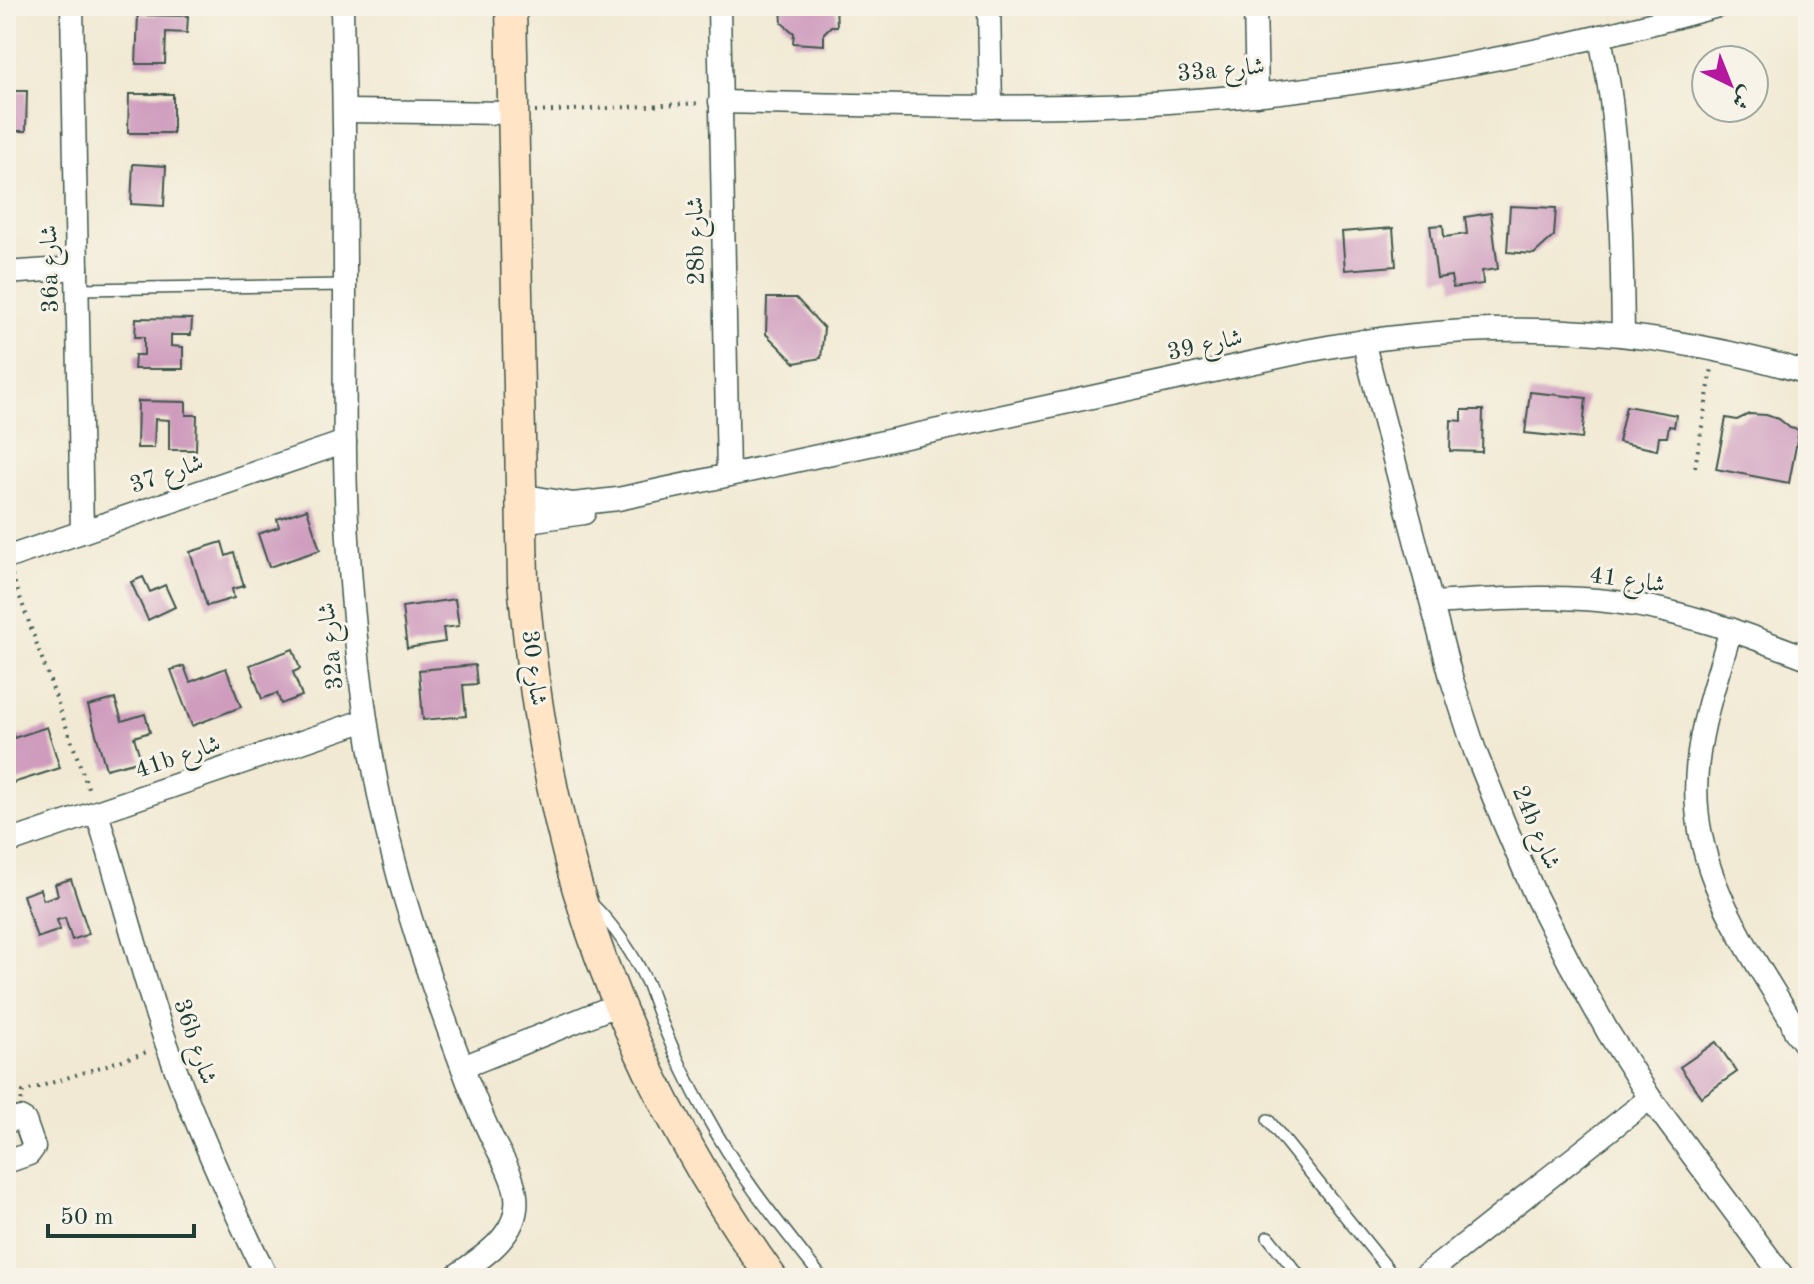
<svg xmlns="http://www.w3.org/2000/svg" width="1814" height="1284" font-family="'Old Standard TT',Amiri,serif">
	<rect width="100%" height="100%" fill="#f7f3e8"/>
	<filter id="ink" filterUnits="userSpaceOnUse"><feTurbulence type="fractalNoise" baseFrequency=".0125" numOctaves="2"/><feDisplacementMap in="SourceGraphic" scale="16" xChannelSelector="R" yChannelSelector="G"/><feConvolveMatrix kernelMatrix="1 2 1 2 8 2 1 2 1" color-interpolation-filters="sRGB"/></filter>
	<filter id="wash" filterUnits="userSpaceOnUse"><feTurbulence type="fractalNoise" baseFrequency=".006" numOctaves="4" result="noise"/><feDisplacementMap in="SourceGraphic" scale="32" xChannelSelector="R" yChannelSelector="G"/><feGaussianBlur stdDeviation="1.8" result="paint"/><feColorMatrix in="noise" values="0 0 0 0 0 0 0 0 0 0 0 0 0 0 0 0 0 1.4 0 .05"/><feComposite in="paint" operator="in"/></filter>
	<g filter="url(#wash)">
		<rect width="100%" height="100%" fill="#f1e9d3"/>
		<g id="blocks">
			<g fill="#cf9cbe">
				<polygon points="781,6 836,6 837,26 831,26 824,33 824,45 793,43 794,33 782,23"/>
				<polygon points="138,15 188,16 187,33 166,32 165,64 136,64"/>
				<polygon points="13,91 27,91 26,131 6,131 6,98 13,98"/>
				<polygon points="129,94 173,94 173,133 128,133"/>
				<polygon points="133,164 166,166 164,206 131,204"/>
				<polygon points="1510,206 1556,208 1554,236 1534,254 1507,252"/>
				<polygon points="1491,213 1498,269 1482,271 1483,284 1453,288 1451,276 1437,278 1430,226 1443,225 1444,237 1467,234 1465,217"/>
				<polygon points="1393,228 1396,266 1345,270 1342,232"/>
				<polygon points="767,298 796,298 824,328 821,358 795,363 766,334"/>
				<polygon points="136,318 192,319 191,335 171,335 171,346 183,347 183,369 134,369 135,355 144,355 144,337 135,337"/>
				<polygon points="1530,392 1586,398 1582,439 1525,433"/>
				<polygon points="138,401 186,402 186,415 197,415 196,450 169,450 169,420 155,419 154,448 137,448"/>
				<polygon points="1626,406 1676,415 1674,427 1669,426 1667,437 1659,437 1657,450 1618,442"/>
				<polygon points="1462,410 1483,410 1482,452 1450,451 1451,420 1462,421"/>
				<polygon points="1749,414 1766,415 1779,419 1790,428 1799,430 1789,483 1716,469 1726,418 1737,420"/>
				<polygon points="307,509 320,550 269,567 258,534 279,527 277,519"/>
				<polygon points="222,542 226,556 234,553 244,586 232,589 234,598 207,606 190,552"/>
				<polygon points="143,577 150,592 165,585 175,607 148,620 131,582"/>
				<polygon points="455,599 459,626 443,628 445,642 407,648 402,607"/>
				<polygon points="293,649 300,669 293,672 302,696 281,704 277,693 262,699 250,665"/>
				<polygon points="475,665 477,684 463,685 466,716 423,720 419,670"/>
				<polygon points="184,666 190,682 226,668 241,707 192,726 171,670"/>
				<polygon points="115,699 122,721 145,714 150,732 134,737 141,760 106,769 88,706"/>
				<polygon points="47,727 60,768 13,783 6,762 6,731 11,730 14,738"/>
				<polygon points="71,879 89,934 72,940 65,918 57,920 60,930 37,938 23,895 40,889 43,900 58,895 55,884"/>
				<polygon points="1716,1042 1737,1072 1701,1097 1680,1067"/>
			</g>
		</g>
	</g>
	<g filter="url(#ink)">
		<use href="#blocks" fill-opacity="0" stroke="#3e574c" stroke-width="2"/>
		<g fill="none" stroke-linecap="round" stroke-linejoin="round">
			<g stroke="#3e574c" stroke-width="14">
				<g id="lane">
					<polyline points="77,289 345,285"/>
					<path d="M592,904C615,927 634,955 648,985C653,998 657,1012 663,1025C675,1055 689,1084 705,1113C737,1173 780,1225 822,1278"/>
					<polyline points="1268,1120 1395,1278"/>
					<polyline points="1268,1237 1301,1278"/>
				</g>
			</g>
			<g stroke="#3e574c" stroke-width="25">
				<g id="street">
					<polyline points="72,6 82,532"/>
					<path d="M342,6C344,99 345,192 345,286C345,370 343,455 348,539C353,623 362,707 378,790C398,891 432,987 468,1082C476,1101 483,1120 492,1138C508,1171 531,1201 504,1236C491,1253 470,1265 453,1278"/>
					<polyline points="719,6 728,475"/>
					<polyline points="989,6 991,107"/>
					<polyline points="1255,6 1257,95"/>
					<path d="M1600,36C1604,61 1610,85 1612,110C1621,185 1622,260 1623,335"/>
					<path d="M720,102C870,105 1019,111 1169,102C1355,90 1538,56 1718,6"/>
					<polyline points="345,111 512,113"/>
					<polyline points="6,273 77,268"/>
					<polyline points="1363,341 1451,677 1475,751 1504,823 1535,895 1570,964 1608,1032 1650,1098 1784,1278"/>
					<path d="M520,495L573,504L618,499L1306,351C1479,317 1639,323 1808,373"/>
					<polyline points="521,522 584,513"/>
					<polyline points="6,558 345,442"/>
					<path d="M1432,603C1492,600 1555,594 1615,602C1682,610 1745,634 1808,658"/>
					<path d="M1731,629C1719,672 1703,715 1698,760C1685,862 1742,938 1791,1020L1795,1031L1808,1048"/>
					<path d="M97,813C117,877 134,943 154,1007C184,1100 224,1190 267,1278"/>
					<polyline points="6,843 366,720"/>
					<polyline points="463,1067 619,1004"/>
					<polyline points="6,1122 20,1118 25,1121 34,1147 29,1154 6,1162"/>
					<polyline points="1422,1278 1650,1098"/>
				</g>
			</g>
			<g stroke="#3e574c" stroke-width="33">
				<path id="secondary" d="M511,6L523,581C532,685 548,789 578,890C620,1029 688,1160 772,1278"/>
			</g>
			<g stroke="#3e574c" stroke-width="4" stroke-dasharray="2 6" stroke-linecap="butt">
				<polyline points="535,112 702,103"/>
				<polyline points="1695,467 1712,368"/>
				<polyline points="12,575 90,793"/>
				<polyline points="21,1101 23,1092 150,1051"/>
			</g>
			<use href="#lane" stroke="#fff" stroke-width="11"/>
			<use href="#street" stroke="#fff" stroke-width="22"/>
			<use href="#secondary" stroke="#ffe4c6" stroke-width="30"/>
		</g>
	</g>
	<g text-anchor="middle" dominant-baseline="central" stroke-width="6" stroke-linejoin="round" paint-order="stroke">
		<g font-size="24" fill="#1f3d34" stroke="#f7f3e8">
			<text transform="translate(1221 71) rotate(-5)">33a شارع</text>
			<text transform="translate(697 241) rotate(-91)">28b شارع</text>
			<text transform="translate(51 269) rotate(-91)">36a شارع</text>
			<text transform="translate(1205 346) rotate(-12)">شارع 39</text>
			<text transform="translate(167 475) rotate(-19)">شارع 37</text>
			<text transform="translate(1627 581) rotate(8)">شارع 41</text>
			<text transform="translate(332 646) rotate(-96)">32a شارع</text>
			<text transform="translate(533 668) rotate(83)">شارع 30</text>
			<text transform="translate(178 758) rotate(-19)">41b شارع</text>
			<text transform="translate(1535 828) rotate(67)">24b شارع</text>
			<text transform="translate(194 1042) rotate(71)">36b شارع</text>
		</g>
	</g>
	<rect width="1814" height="1284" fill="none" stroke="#f7f3e8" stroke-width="32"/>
	<g transform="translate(1730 84) rotate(137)"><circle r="38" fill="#f7f3e8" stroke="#a1aaa0" stroke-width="2"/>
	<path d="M0-6L14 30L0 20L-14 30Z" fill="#b5179e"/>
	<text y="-12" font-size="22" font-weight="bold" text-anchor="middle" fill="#1f3d34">ش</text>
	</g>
	<path d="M48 1224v12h146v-12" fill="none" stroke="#1f3d34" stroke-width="4"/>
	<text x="60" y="1224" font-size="24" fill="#1f3d34" stroke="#f7f3e8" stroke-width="6" paint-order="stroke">50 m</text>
</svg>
